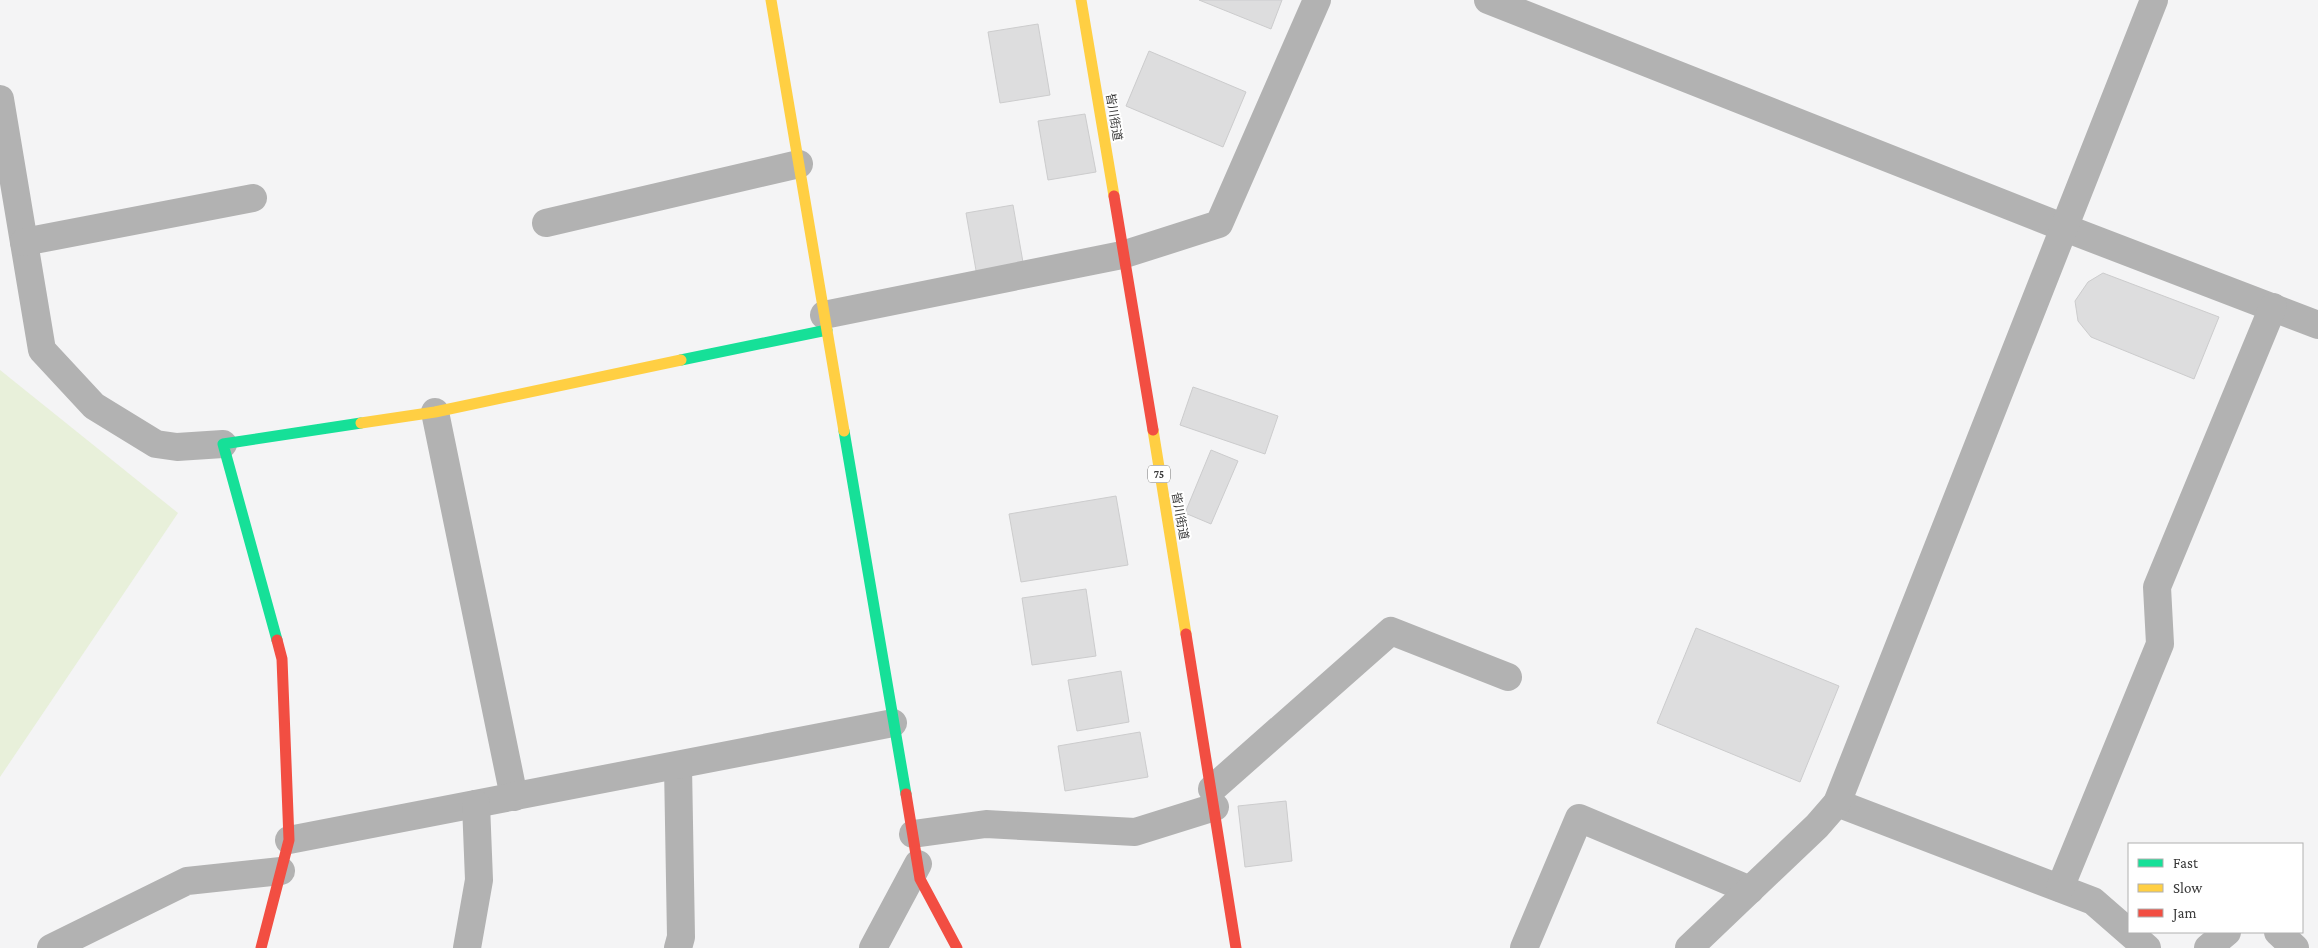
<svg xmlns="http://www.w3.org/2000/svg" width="2318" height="948" font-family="'Crimson Pro','Noto Sans JP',serif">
	<rect width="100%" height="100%" fill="#f4f4f5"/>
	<polygon fill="#e8f0da" points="0,370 178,513 0,777"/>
	<g fill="#ddddde" stroke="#cccccd">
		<polygon points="1199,0 1282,0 1271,29"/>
		<polygon points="1038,24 1050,95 1000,103 988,32"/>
		<polygon points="1149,51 1246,92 1223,147 1126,106"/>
		<polygon points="1085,114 1096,172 1048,180 1038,121"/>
		<polygon points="1013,205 1024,268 977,276 966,213"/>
		<polygon points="2103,273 2219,317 2194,379 2091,337 2078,321 2075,301 2088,282"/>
		<polygon points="1193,387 1278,416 1265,454 1180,425"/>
		<polygon points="1211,450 1238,461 1211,524 1185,513"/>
		<polygon points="1116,496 1128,565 1021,582 1009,514"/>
		<polygon points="1086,589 1096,656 1032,665 1022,598"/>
		<polygon points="1696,628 1839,686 1800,782 1657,723"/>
		<polygon points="1121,671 1129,722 1077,731 1068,680"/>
		<polygon points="1140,732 1148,777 1065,791 1058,746"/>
		<polygon points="1286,801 1292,861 1245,867 1238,806"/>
	</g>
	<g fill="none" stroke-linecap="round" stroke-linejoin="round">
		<g stroke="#b2b2b2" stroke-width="28">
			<polyline points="1488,0 2065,228 2318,325"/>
			<polyline points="0,99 42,350 94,406 156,444 177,447 223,444"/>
			<polyline points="546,223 799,164"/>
			<polyline points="24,242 253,198"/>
			<polyline points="824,315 1122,255 1219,224 1317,0"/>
			<polyline points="435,412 514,797"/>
			<polyline points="678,766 681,937 678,948"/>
			<polyline points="1212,789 1391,631 1508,677"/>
			<polyline points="1837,803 2093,901 2147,948"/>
			<polyline points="913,834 986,824 1135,832 1215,807"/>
			<polyline points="289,840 893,723"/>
			<polyline points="2060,888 2160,644 2157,587 2273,307"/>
			<polyline points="2278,932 2295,948"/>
			<polyline points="51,948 187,881 281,871"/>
			<polyline points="467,948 479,880 476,804"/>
			<polyline points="873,948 918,864"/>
			<polyline points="1524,948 1579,818 1750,890"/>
			<polyline points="1689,948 1817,826 1837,803 2154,0"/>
			<polyline points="2208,948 2227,932"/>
		</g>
		<g stroke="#16e098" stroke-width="11">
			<polyline points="681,360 827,330"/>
			<polyline points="844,431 906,794"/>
			<polyline points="277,640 223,444 361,423"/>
		</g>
		<g stroke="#ffcf43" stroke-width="11">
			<polyline points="771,0 844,431"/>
			<polyline points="1081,0 1114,196"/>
			<polyline points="361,423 435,412 681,360"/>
			<polyline points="1153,430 1186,634"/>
		</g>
		<g stroke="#f24e42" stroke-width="11">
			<polyline points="1114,196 1153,430"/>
			<polyline points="1186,634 1236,948"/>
			<polyline points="906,794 920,879 957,948"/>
			<polyline points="261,948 289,840 282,659 277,640"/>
		</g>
	</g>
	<g text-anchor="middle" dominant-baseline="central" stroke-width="4" stroke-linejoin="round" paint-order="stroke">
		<rect fill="#fff" stroke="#747474" stroke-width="1" x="1148" y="465.5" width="22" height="17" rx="4"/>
		<g font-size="11" font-weight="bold" fill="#393939">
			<text x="1159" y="474">75</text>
		</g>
		<g font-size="12" fill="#393939" stroke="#fff">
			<text transform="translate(1114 117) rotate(81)">皆川街道</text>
			<text transform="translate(1180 516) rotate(80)">皆川街道</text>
		</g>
	</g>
	<rect x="2128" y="843" width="175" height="90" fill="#ffffff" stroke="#b0b0b0"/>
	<rect x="2138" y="859" width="25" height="8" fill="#16e098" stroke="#b0b0b0"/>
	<text x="2173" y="868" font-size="15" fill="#393939">Fast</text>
	<rect x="2138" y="884" width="25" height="8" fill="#ffcf43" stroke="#b0b0b0"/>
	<text x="2173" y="893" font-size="15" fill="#393939">Slow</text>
	<rect x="2138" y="909" width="25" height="8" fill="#f24e42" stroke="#b0b0b0"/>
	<text x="2173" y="918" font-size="15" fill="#393939">Jam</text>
</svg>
